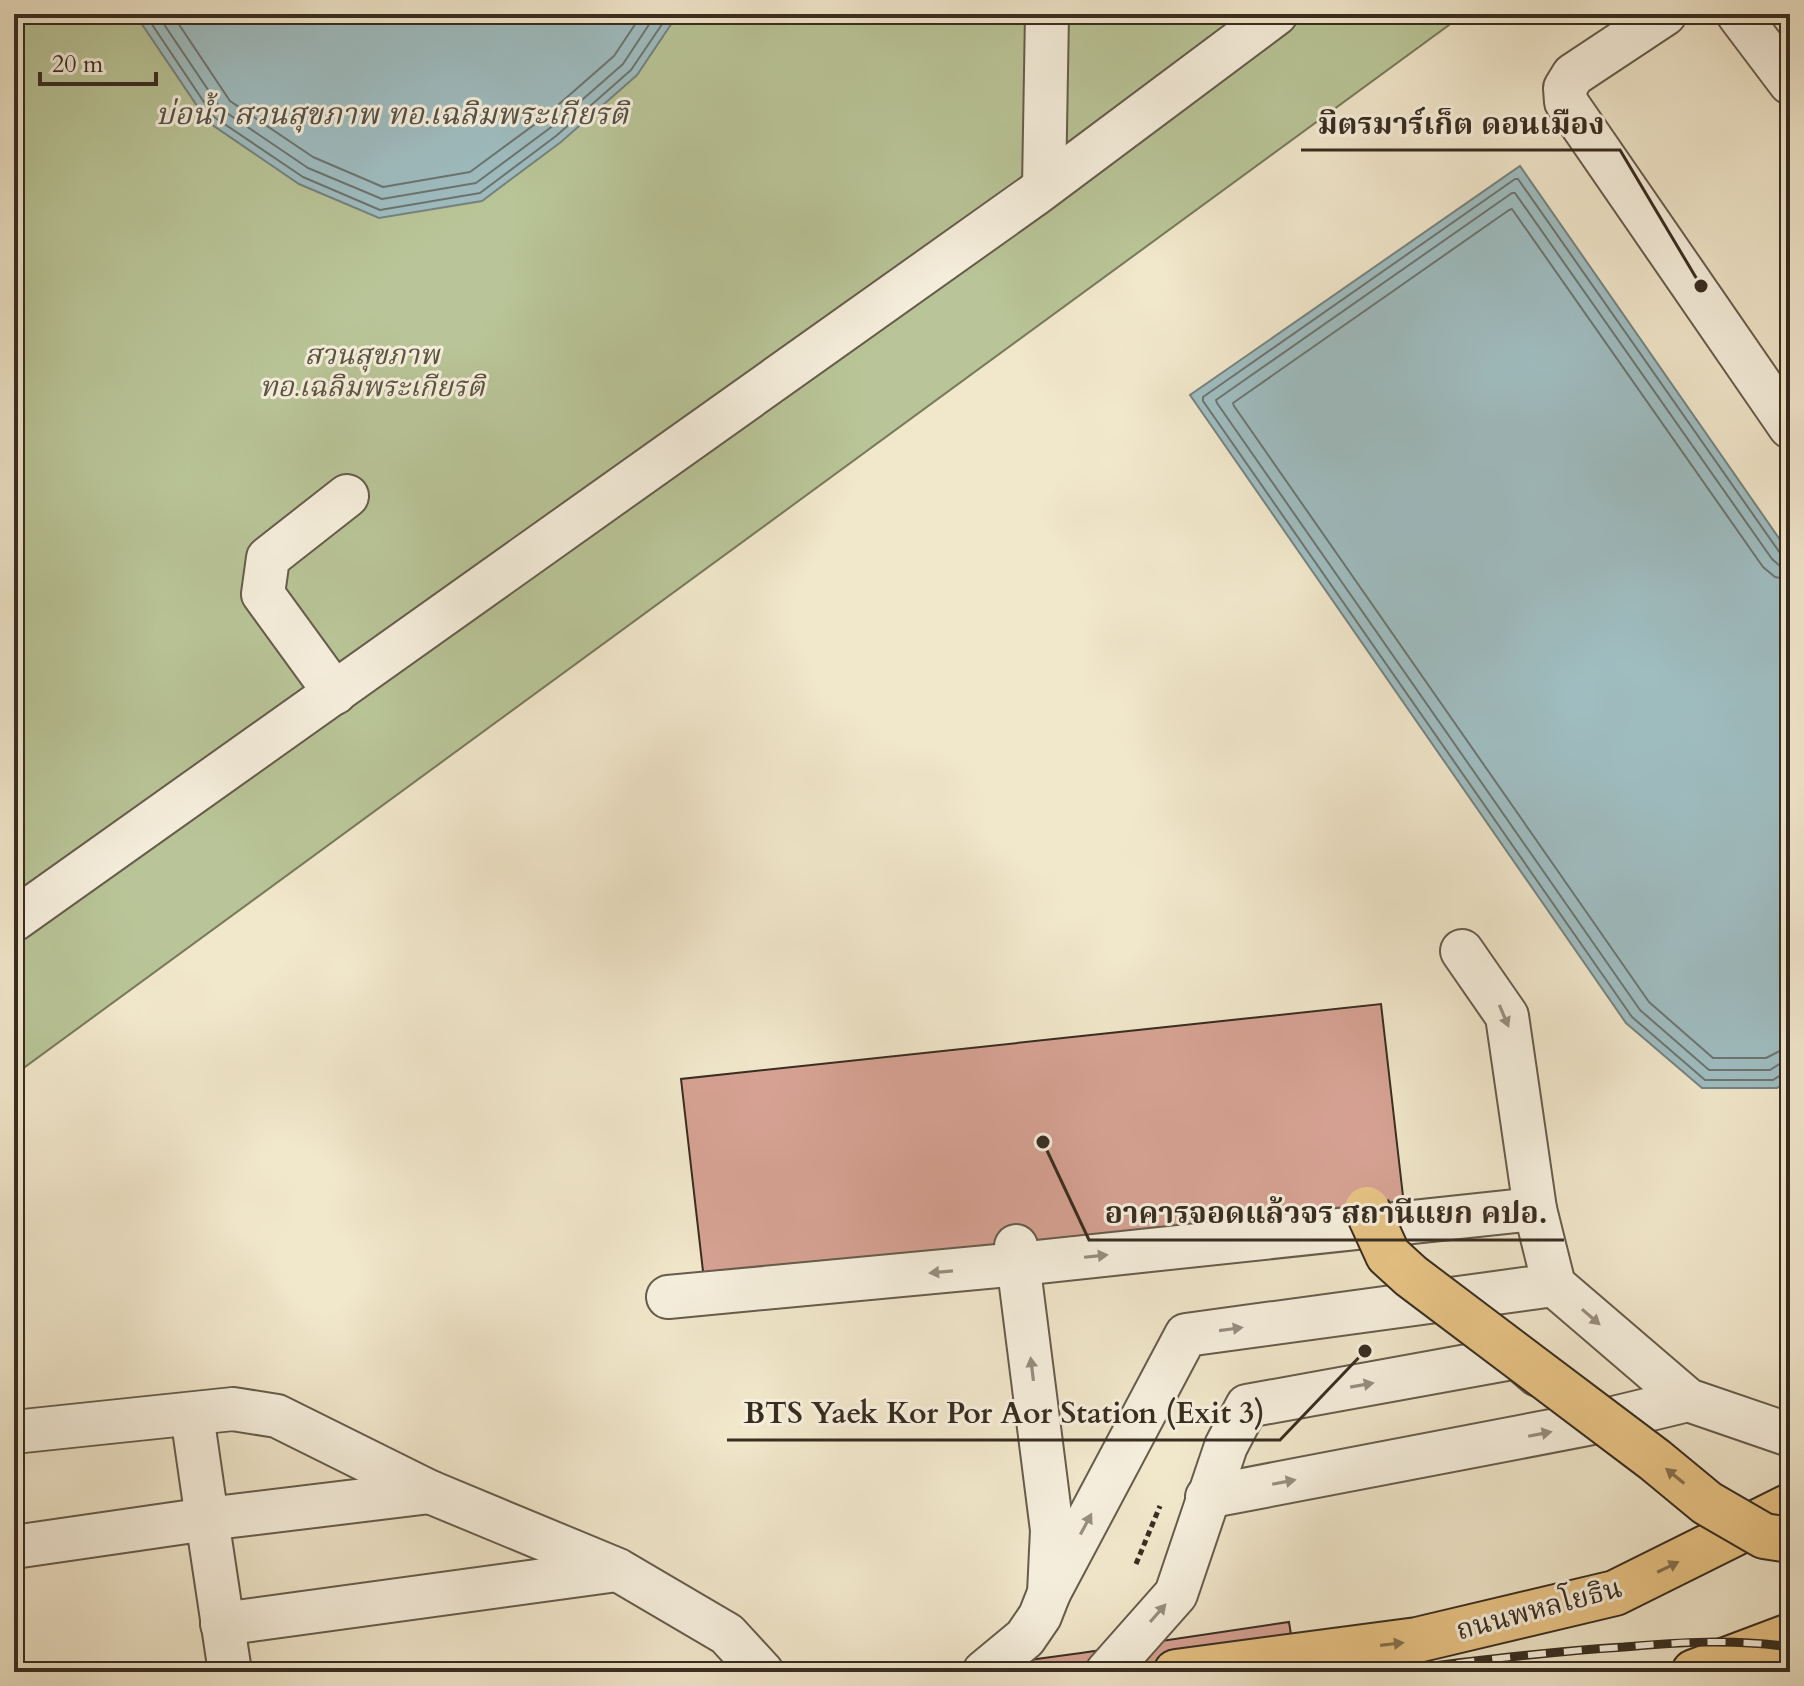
<svg xmlns="http://www.w3.org/2000/svg" width="1804" height="1686" font-family="Cardo,'Noto Serif Thai',serif">
	<rect width="100%" height="100%" fill="#f1e7cb"/>
	<filter id="stains"><feTurbulence type="fractalNoise" baseFrequency=".0025" numOctaves="4"/><feColorMatrix values="0 0 0 0 .2 0 0 0 0 .09 0 0 0 0 .02 0 0 0 .5 -.17"/></filter>
	<radialGradient id="worn" r=".72"><stop offset=".6" stop-color="#630" stop-opacity="0"/><stop offset="1" stop-color="#630" stop-opacity=".3"/></radialGradient>
	<polygon fill="#b9c598" stroke="#78795c" stroke-width="2" points="14,14 1464,14 14,1075"/>
	<g fill="#9fbdc1" stroke="#768381" stroke-width="2">
		<polygon points="135,14 678,14 637,75 561,142 482,201 379,218 299,184 208,122"/>
		<polygon points="1520,166 1790,554 1790,1078 1777,1088 1702,1088 1626,1023 1190,395"/>
	</g>
	<g fill="none" stroke-linecap="round" stroke-linejoin="round">
		<g stroke="#6c7571" stroke-width="2">
			<polyline points="145,14 214,117 303,177 380,210 480,193 556,136 631,70 669,14"/>
			<polyline points="157,14 221,109 308,168 382,199 476,183 550,128 623,64 656,14"/>
			<polyline points="172,14 230,101 313,157 383,187 470,172 542,119 614,56 642,14"/>
			<polyline points="1790,557 1784,557 1780,553 1518,179 1515,179 1203,397 1203,401 1632,1017 1705,1080 1773,1080 1784,1073 1790,1072"/>
			<polyline points="1790,567 1780,566 1772,559 1515,193 1512,193 1216,400 1217,403 1640,1010 1709,1070 1770,1070 1781,1063 1790,1062"/>
			<polyline points="1790,580 1775,577 1763,567 1512,209 1509,210 1233,403 1234,406 1649,1002 1713,1058 1766,1058 1780,1051 1790,1050"/>
		</g>
	</g>
	<g fill="#d7a294" stroke="#382d21" stroke-width="2">
		<polygon points="1381,1004 1404,1205 704,1280 681,1079"/>
		<polygon points="1289,1622 1297,1672 939,1672 1081,1653"/>
	</g>
	<g fill="none" stroke-linecap="round" stroke-linejoin="round">
		<g stroke="#665c4c" stroke-width="46">
			<g id="minor">
				<polyline points="1665,14 1573,75 1565,88 1566,102 1790,427"/>
				<polyline points="1738,14 1790,83"/>
				<polyline points="1044,187 1047,14"/>
				<polyline points="335,693 263,594 268,558 347,496"/>
				<polyline points="14,920 1034,195 1276,14"/>
				<polyline points="1462,951 1507,1016 1535,1209"/>
				<polyline points="668,1297 1019,1264 1535,1209 1554,1285 1688,1400 1790,1435"/>
				<polyline points="192,1415 207,1519 430,1492"/>
				<polyline points="14,1432 233,1409 277,1416 430,1492 618,1570 727,1634 762,1672"/>
				<polyline points="1207,1497 1593,1423 1688,1400"/>
				<polyline points="14,1547 207,1519 230,1672"/>
				<polyline points="1049,1593 1186,1335 1554,1285"/>
				<polyline points="222,1624 617,1570"/>
				<polyline points="984,1672 1025,1638 1040,1616 1049,1593 1052,1530 1016,1246"/>
				<polyline points="1107,1672 1176,1594 1226,1446 1247,1406 1517,1357 1538,1375"/>
			</g>
		</g>
		<g stroke="#382d21" stroke-width="48">
			<g id="major">
				<polyline points="1176,1672 1417,1640 1615,1593 1790,1506"/>
				<polyline points="1694,1672 1790,1636"/>
			</g>
		</g>
		<polyline stroke="#382d21" stroke-width="5" stroke-dasharray="6 4" stroke-linecap="butt" points="1136,1564 1160,1506"/>
		<use href="#minor" stroke="#f6efdd" stroke-width="42"/>
		<use href="#major" stroke="#e8c486" stroke-width="44"/>
		<g stroke="#382d21" stroke-width="9">
			<g id="rail">
				<path d="M1385,1672C1465,1662 1544,1652 1624,1647C1679,1642 1736,1639 1790,1647"/>
				<polyline points="1622,1672 1746,1668 1790,1671"/>
			</g>
		</g>
		<use href="#rail" stroke="#f6efdd" stroke-width="6" stroke-dasharray="18" stroke-linecap="butt"/>
		<g stroke="#382d21" stroke-width="48" stroke-linecap="butt">
			<polyline id="major-bridge" points="1367,1209 1388,1255 1411,1276 1655,1460 1707,1503 1764,1536 1790,1540"/>
		</g>
		<use href="#major-bridge" stroke="#e8c486" stroke-width="44"/>
	</g>
	<defs><path id="oneway-solid" d="M-6-.8H1V-3.2L6.5 0L1 3.2V.8H-6Z" transform="scale(2)"/></defs>
	<g fill="#978e7f">
		<use href="#oneway-solid" transform="translate(1504 1016) rotate(67)"/>
		<use href="#oneway-solid" transform="translate(1096 1256) rotate(-6)"/>
		<use href="#oneway-solid" transform="translate(941 1272) rotate(175)"/>
		<use href="#oneway-solid" transform="translate(1591 1317) rotate(41)"/>
		<use href="#oneway-solid" transform="translate(1231 1329) rotate(-8)"/>
		<use href="#oneway-solid" transform="translate(1032 1369) rotate(-97)"/>
		<use href="#oneway-solid" transform="translate(1362 1385) rotate(-10)"/>
		<use href="#oneway-solid" transform="translate(1540 1434) rotate(-11)"/>
		<use href="#oneway-solid" transform="translate(1284 1482) rotate(-11)"/>
		<use href="#oneway-solid" transform="translate(1086 1524) rotate(-62)"/>
		<use href="#oneway-solid" transform="translate(1158 1613) rotate(-49)"/>
	</g>
	<g fill="#87714e">
		<use href="#oneway-solid" transform="translate(1675 1476) rotate(-141)"/>
		<use href="#oneway-solid" transform="translate(1668 1567) rotate(-26)"/>
		<use href="#oneway-solid" transform="translate(1392 1644) rotate(-7)"/>
	</g>
	<g text-anchor="middle" dominant-baseline="central" stroke-width="6" stroke-linejoin="round" paint-order="stroke">
		<g font-size="28" font-style="italic" fill="#58533f" stroke="#f6efdd">
			<text x="372" y="355">สวนสุขภาพ<tspan x="372" dy="32">ทอ.เฉลิมพระเกียรติ</tspan></text>
		</g>
		<g font-size="28" fill="#382d21" stroke="#f6efdd">
			<text transform="translate(1539 1609) rotate(-15)">ถนนพหลโยธิน</text>
		</g>
		<g font-size="30" font-style="italic" fill="#525149" stroke="#f6efdd">
			<text x="392" y="114">บ่อน้ำ สวนสุขภาพ ทอ.เฉลิมพระเกียรติ</text>
		</g>
	</g>
	<path fill="none" stroke="#382d21" stroke-width="3" d="M1701 286L1620 150H1301M1043 1142L1089 1240H1564M1365 1351L1280 1440H727"/>
	<g fill="#382d21" stroke="#f6efdd" stroke-width="3">
		<circle cx="1701" cy="286" r="8"/>
		<circle cx="1043" cy="1142" r="8"/>
		<circle cx="1365" cy="1351" r="8"/>
	</g>
	<g font-size="30" text-anchor="middle" font-weight="bold" fill="#382d21" stroke="#f6efdd" stroke-width="6" stroke-linejoin="round" paint-order="stroke">
		<text x="1461" y="134">มิตรมาร์เก็ต ดอนเมือง</text>
		<text x="1326" y="1223">อาคารจอดแล้วจร สถานีแยก คปอ.</text>
		<text x="1004" y="1423">BTS Yaek Kor Por Aor Station (Exit 3)</text>
	</g>
	<rect width="1804" height="1686" fill="none" stroke="#f1e7cb" stroke-width="48"/>
	<rect x="16" y="16" width="1772" height="1654" fill="none" stroke="#382d21" stroke-width="4"/>
	<rect x="24" y="24" width="1756" height="1638" fill="none" stroke="#382d21" stroke-width="2"/>
	<path d="M40 72v12h116v-12" fill="none" stroke="#382d21" stroke-width="4"/>
	<text x="52" y="72" font-size="24" fill="#382d21" stroke="#f6efdd" stroke-width="6" paint-order="stroke">20 m</text>
	<rect width="100%" height="100%" filter="url(#stains)"/>
	<rect width="100%" height="100%" fill="url(#worn)"/>
</svg>
